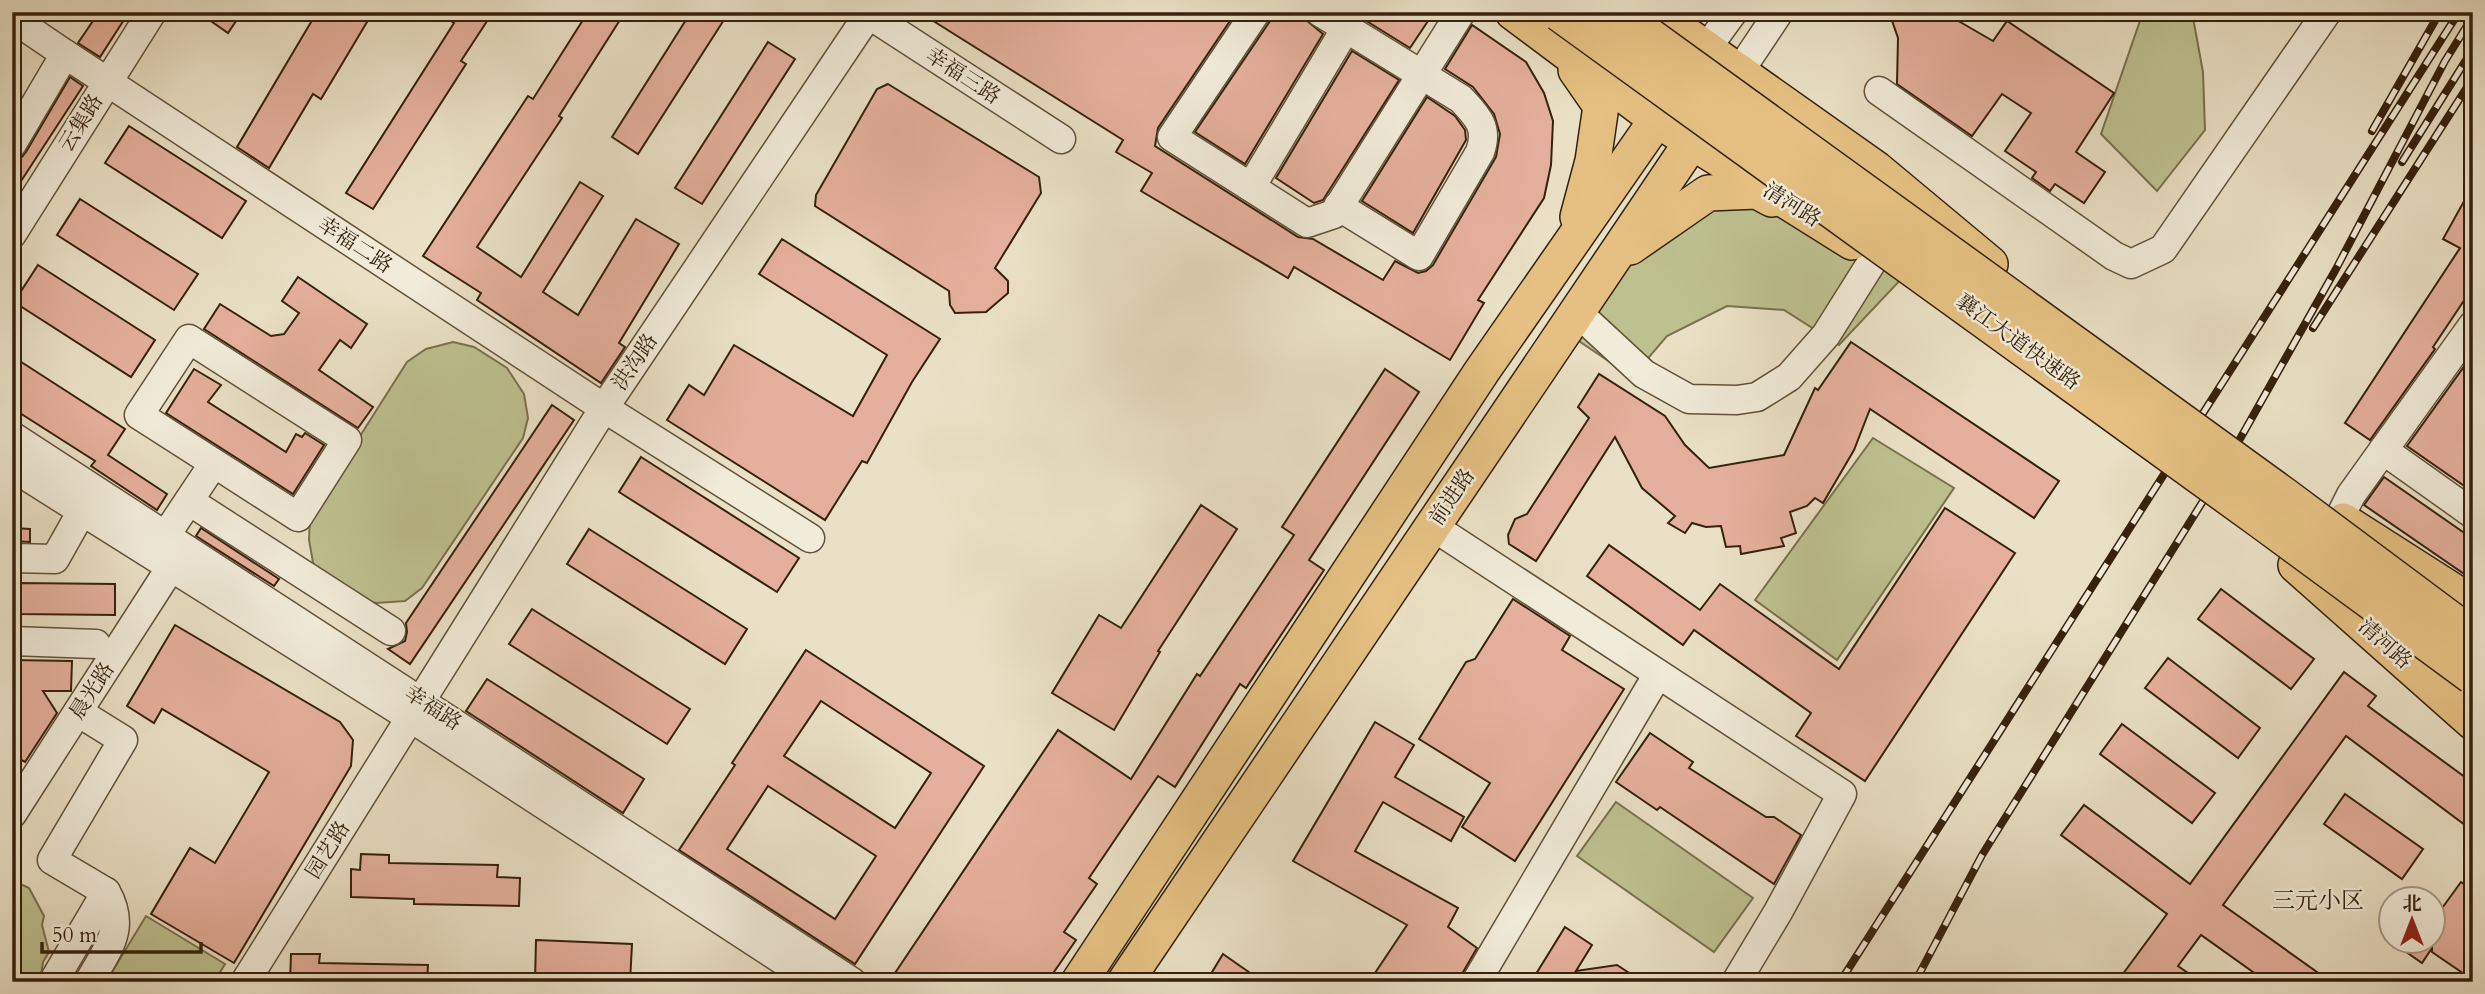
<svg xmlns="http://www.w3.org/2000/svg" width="2485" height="994" font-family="Cardo,'Noto Serif SC',serif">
	<rect width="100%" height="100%" fill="#eae0c5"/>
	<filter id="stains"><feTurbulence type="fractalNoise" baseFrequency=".00286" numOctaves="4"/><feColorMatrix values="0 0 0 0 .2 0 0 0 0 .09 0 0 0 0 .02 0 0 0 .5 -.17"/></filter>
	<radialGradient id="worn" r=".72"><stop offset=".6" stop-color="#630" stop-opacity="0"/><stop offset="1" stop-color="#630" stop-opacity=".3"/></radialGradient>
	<g fill="#bec090" stroke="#7a704e" stroke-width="2">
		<polygon points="2143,12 2192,12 2203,72 2205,130 2157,191 2101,134"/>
		<polygon points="1757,191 1905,275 1839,345 1784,310 1727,306 1667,336 1632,377 1564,331 1613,259 1708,193"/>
		<polygon points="453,342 474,347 507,368 524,394 528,418 523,438 422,588 405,601 376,603 350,599 314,568 309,540 310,515 407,362 426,349"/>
		<polygon points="1873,438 1954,488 1837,660 1755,600"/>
		<polygon points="1616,802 1753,898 1714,952 1577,856"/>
		<polygon points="12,880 29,888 44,916 42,925 49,952 43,962 41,975 28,982 12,982"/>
		<polygon points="146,916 225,964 214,982 106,982"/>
	</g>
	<g fill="#e4af9c" stroke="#35210c" stroke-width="2" fill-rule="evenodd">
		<polygon points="99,12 129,12 100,57 78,43"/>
		<polygon points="198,12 242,12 228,33"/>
		<polygon points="317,12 373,12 321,99 313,94 269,168 237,147"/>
		<polygon points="437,12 493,12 461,61 466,64 373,209 346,193 454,23"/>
		<polygon points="588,12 625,12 559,116 562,118 477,247 521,277 580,182 603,196 543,292 578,315 636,219 679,244 619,343 625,347 601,383 477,300 481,293 423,256 528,96 533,99"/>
		<polygon points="691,12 729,12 638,154 612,137"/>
		<polygon points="919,12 1236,12 1158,128 1155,146 1298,237 1313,239 1383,280 1395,261 1418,273 1426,271 1433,265 1496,157 1500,134 1494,114 1473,87 1445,69 1472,25 1526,62 1544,93 1553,121 1551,165 1544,198 1478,300 1484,303 1450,360 1294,267 1288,278 1141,191 1152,173 1116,152 1123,140"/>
		<polygon points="1273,12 1303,12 1306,20 1323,34 1245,164 1195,132 1270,21"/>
		<polygon points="1352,12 1434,12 1410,48"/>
		<polygon points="1889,12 1955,12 1955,19 1993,41 2007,21 2114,93 2076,152 2105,172 2084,203 2055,184 2050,191 2032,178 2036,172 2005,151 2031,113 2002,94 1972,136 1897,84 1898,38"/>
		<polygon points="768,42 795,59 702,204 675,188"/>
		<polygon points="1352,51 1399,80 1323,200 1314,203 1276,178"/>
		<polygon points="70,77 83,86 12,195 12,161 21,158 26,152"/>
		<polygon points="888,84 1039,177 1041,193 995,268 1008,281 1008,293 986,312 955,313 950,305 949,291 815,206 816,195 877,89"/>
		<polygon points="1427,97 1455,116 1465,130 1466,140 1413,233 1362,201"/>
		<polygon points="129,126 246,201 222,238 105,163"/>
		<polygon points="2473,185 2473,287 2433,347 2435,349 2370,440 2345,423 2460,248 2443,239"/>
		<polygon points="80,199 198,274 174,310 57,235"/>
		<polygon points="782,239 940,339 912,382 867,463 862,461 825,520 667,420 689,385 704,395 734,345 853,416 887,355 759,274"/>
		<polygon points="38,265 155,340 131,377 14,302"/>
		<polygon points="298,277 367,324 351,348 340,340 319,370 373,407 358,428 204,329 220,304 271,336 284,334 299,313 282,301"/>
		<polygon points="1851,342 2059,481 2034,518 1870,409 1854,450 1823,503 1815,498 1807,506 1790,512 1796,533 1781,538 1784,546 1741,554 1740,546 1726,547 1721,526 1706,527 1692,523 1685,533 1668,523 1675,516 1642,488 1615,437 1536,561 1509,544 1508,535 1515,519 1527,514 1589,418 1578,407 1599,374 1665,416 1685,445 1709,468 1784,455 1815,388 1818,390"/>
		<polygon points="12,356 125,429 108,455 167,494 157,510 91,466 95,461 12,408"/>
		<polygon points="2463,368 2473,375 2473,492 2407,446"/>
		<polygon points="194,369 221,385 208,402 286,452 296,434 302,437 305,433 324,445 293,494 166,413"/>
		<polygon points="1385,369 1419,392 1309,560 1324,570 1246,688 1240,684 1175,787 1158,776 1089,878 1097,884 1064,932 1076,940 1047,982 889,982 1058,730 1131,779 1197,674 1200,676 1294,535 1282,527"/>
		<polygon points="552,405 574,420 410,664 388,649 405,641 407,632 406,623"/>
		<polygon points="641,457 799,558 777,592 619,492"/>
		<polygon points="2384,477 2473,539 2473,580 2364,505"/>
		<polygon points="1201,505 1237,529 1158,651 1160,652 1114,730 1052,693 1099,615 1121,628"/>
		<polygon points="1945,508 2015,553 1865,781 1796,736 1811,713 1694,630 1683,645 1587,576 1609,545 1700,610 1720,584 1839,669"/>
		<polygon points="12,528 30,529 30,542 12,541"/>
		<polygon points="201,528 279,579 274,586 196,536"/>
		<polygon points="589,529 747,629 725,664 567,564"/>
		<polygon points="18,583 115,584 115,615 17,614"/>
		<polygon points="2221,589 2314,659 2291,689 2198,619"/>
		<polygon points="1513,599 1570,636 1562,650 1624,689 1515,861 1462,827 1490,783 1419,739 1466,662 1475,659"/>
		<polygon points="532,609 690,709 667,744 509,644"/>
		<polygon points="175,625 340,722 353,740 351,766 234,963 151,914 190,848 215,863 269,772 162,709 154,723 127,706"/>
		<path d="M806,650L984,766L855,964L679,850L735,765L732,763ZM821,701L931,773L895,828L784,756ZM768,786L876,856L835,919L727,849Z"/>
		<polygon points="2168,658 2260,728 2238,758 2145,688"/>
		<polygon points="12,660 72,661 71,691 43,691 57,713 25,762 12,755"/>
		<polygon points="2344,672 2376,696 2368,706 2473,783 2473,831 2346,736 2223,905 2331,982 2267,982 2201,935 2178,966 2201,982 2117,982 2167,914 2061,835 2084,805 2190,884"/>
		<polygon points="487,679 644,779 623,813 466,711"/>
		<polygon points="1375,722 1414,745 1395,777 1464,817 1451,841 1383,802 1355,851 1458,908 1448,927 1477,948 1462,974 1459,982 1369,982 1407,925 1293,861"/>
		<polygon points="2122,724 2215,793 2192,823 2100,754"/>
		<polygon points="1650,733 1693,762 1689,768 1766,817 1774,817 1801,835 1774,884 1660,807 1657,810 1616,782"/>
		<polygon points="2345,794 2423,849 2402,879 2324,824"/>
		<polygon points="361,854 389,855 389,863 498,865 497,877 520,878 519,906 414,904 414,899 351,897 351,869 360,870"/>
		<polygon points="2461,882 2473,890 2473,980 2432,952 2432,948 2422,963 2392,942 2432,942 2432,922"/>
		<polygon points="1565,927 1592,945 1576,971 1617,965 1643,982 1573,982 1572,976 1569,982 1550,982 1536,974"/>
		<polygon points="536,940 632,944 630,982 535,982"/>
		<polygon points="291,954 320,954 319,963 428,965 427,982 290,982"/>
		<polygon points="1223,954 1263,982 1206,982"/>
	</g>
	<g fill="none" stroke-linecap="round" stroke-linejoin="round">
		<g stroke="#62513a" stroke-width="31">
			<g id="minor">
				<polyline points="865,12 1061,139"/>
				<polyline points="1256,12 1172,137 1307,223 1334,214 1461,12"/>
				<path d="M1320,12L1461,99C1477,116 1489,127 1480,152L1419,256L1338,206"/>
				<polyline points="12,18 65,54"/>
				<polyline points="1706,49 1733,12"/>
				<polyline points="1739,72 1779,12"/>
				<polyline points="1879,91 2114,256 2131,264 2163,249 2327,12"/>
				<polyline points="12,144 65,54 604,408 810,538"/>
				<polyline points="1251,187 1346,28"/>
				<polyline points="12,234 152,12"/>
				<polyline points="1577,312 1644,374 1689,399 1737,400 1757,397 1789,377 1826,335 1875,257"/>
				<polyline points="12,436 852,982"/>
				<polyline points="2383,450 2473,514"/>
				<polyline points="12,467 411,718 816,982"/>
				<polyline points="189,501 391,631"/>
				<polyline points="2339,519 2351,495 2473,325"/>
				<polyline points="1432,526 1842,794 1778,912 1736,982"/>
				<polyline points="166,535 214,463 298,517 347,440 189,339 139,415 214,463"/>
				<polyline points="12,558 55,559 82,511"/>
				<polyline points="12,641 96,644"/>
				<polyline points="12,814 171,567"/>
				<polyline points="53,982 106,892 52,860 123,740 78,712"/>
				<path d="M89,982C107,949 127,929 106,892"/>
				<polyline points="245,982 604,408 870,12"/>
				<polyline points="1476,982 1658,674"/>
			</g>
		</g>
		<g stroke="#35210c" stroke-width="38">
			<g id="major">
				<polyline points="1513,12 1656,119 1852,242"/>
				<polyline points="1654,12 1876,169 1990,264"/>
				<polyline points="1576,70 1601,106 1593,161 1578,217"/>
				<polyline points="1630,247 1708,193 1757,191 1772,199"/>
				<polyline points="2343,521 2473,604"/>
				<polyline points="2296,565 2473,722"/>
				<polyline points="1079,982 1482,371 1706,49"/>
				<polyline points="1125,982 1739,72"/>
			</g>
		</g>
		<use href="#minor" stroke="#f1ebd9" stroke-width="28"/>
		<use href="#major" stroke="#e5c082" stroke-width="35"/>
		<g stroke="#35210c" stroke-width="8">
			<g id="rail">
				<polyline points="2372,131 2440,12"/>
				<polyline points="2402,162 2473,49"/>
				<polyline points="2313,328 2473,78"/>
				<polyline points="1840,982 2459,12"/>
				<polyline points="1915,982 1982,855 2223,469 2336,269 2445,61 2473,16"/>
			</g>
		</g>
		<use href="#rail" stroke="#f1ebd9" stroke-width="5" stroke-dasharray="16" stroke-linecap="butt"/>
		<g stroke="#35210c" stroke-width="41" stroke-linecap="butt">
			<g id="highway-bridge">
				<polyline points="1560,12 2261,519 2473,675"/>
				<polyline points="1614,12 2284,497 2473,638"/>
			</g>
		</g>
		<use href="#highway-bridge" stroke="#e5c082" stroke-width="38"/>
	</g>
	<g text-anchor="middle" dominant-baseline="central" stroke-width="5" stroke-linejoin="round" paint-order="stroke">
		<g font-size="21" fill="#35210c" stroke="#f1ebd9">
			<text transform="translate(963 76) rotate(33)">幸福三路</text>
			<text transform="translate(81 123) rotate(-58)">云集路</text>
			<text transform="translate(1792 205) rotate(32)">清河路</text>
			<text transform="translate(355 245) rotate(33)">幸福二路</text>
			<text transform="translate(2018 342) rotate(36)">襄江大道快速路</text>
			<text transform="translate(635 362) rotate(-56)">洪沟路</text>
			<text transform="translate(1452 497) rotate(-56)">前进路</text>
			<text transform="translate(2385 644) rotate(42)">清河路</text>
			<text transform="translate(92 691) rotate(-57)">晨光路</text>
			<text transform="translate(433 708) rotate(33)">幸福路</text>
			<text transform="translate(328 850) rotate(-58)">园艺路</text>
		</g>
		<g font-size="23" fill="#35210c" stroke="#f1ebd9">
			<text x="2318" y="900">三元小区</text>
		</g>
	</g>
	<rect width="2485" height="994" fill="none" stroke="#eae0c5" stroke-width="42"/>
	<rect x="14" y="14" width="2457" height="966" fill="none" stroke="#35210c" stroke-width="3.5"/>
	<rect x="21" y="21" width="2443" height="952" fill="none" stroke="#35210c" stroke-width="2"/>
	<g transform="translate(2412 920)"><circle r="33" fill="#f1ebd9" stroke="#a69a87" stroke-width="2"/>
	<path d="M0-5L12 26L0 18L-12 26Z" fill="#8f2418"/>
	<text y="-10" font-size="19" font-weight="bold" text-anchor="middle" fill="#35210c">北</text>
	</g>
	<path d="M42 942v10h159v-10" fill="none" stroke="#35210c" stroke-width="3.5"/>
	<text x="52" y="942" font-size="21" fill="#35210c" stroke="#f1ebd9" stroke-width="5" paint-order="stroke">50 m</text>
	<rect width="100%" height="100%" filter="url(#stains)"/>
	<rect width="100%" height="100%" fill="url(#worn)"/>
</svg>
